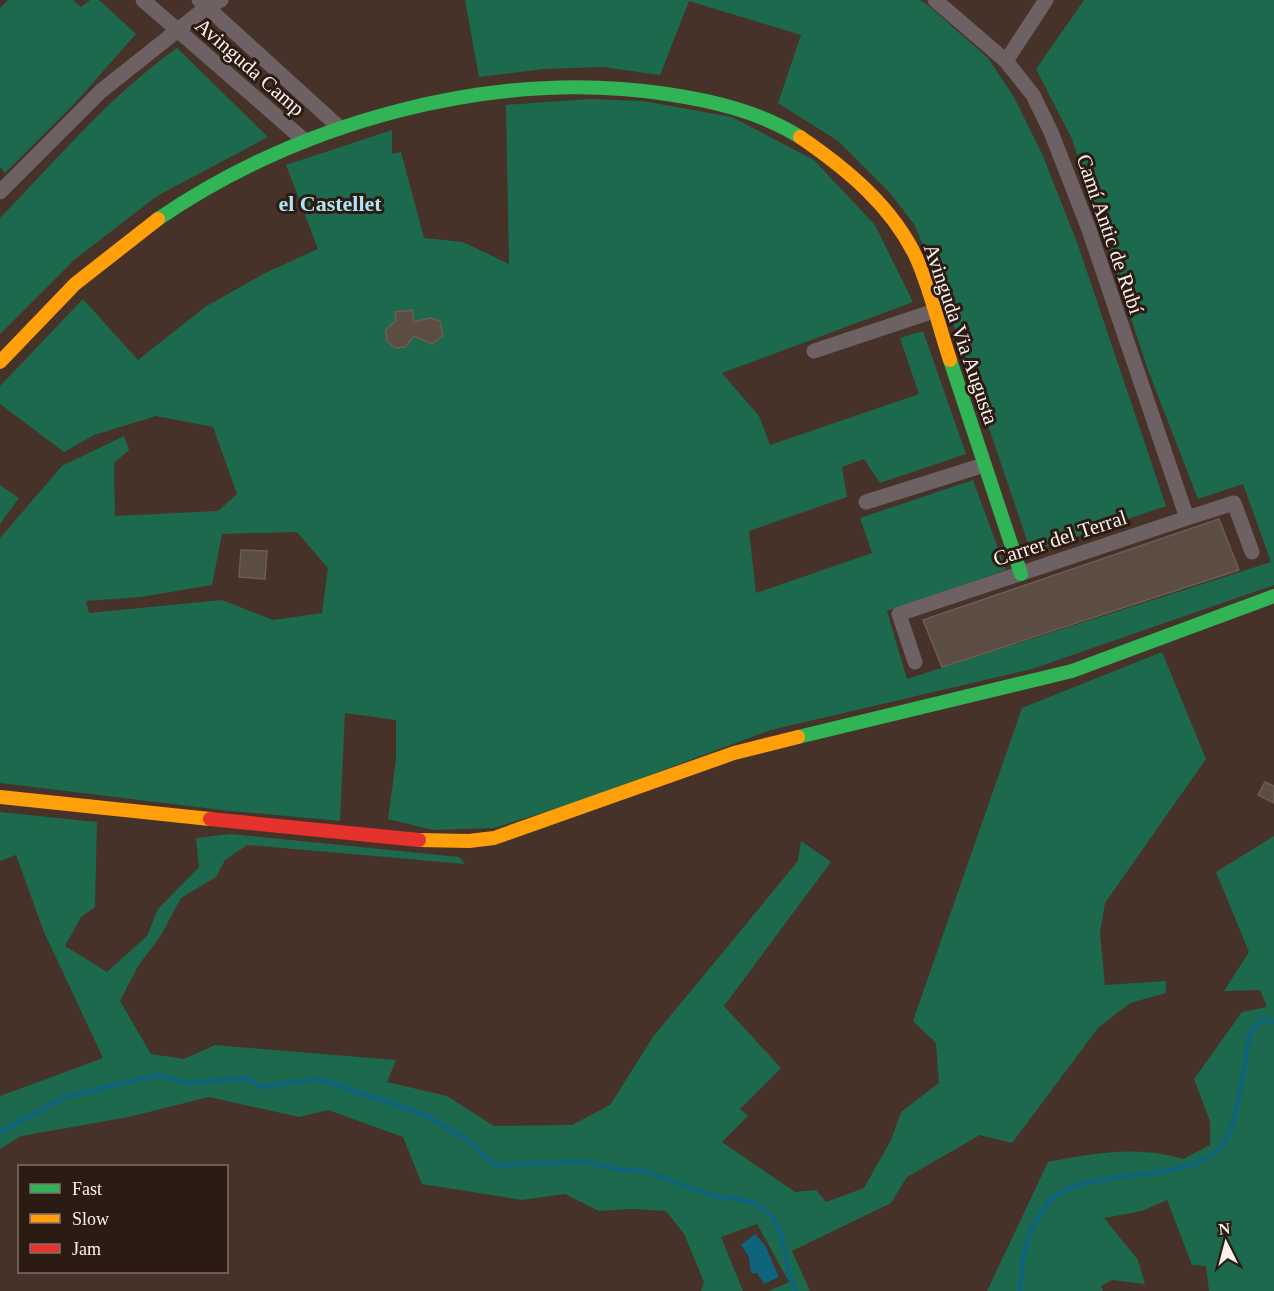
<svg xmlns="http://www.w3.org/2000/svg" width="1274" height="1291" font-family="Georgia,serif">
	<rect width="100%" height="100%" fill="#463228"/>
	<g fill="#1c694d" fill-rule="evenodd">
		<polygon points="8,0 73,0 81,7 90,0 99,0 136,34 74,104 5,173 0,167 0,8"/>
		<polygon points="465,0 920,0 928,5 988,58 1014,97 1043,156 1078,245 1166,506 1031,552 942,290 914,224 890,193 838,141 778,103 801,35 689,1 660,75 603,67 543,69 479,77"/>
		<path d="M1084,0H1274V585L1032,669L771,730L577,802L494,828L433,830L388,819L396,760V720L345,713L340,821L222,810L0,783V538L62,466L124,436L129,450L114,463L115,516L218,511L237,494L213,427L156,416L94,435L64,452L0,404V386L83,299L138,360L205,307L265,273L318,249L286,165L392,130V154L401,152L424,238L463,242L509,264L506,105L590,99L643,101L732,117L814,160L875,225L913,302L722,373L759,416L770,445L919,394L900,338L923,331L966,454L880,483L864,459L842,467L847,497L749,531L756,593L872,553L860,518L973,480L1006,570L887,611L907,679L1271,562L1243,484L1198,499L1148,370L1072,139L1036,69ZM297,532L328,568L322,613L273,620L222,600L89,613L86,601L141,597L212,585L222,534Z"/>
		<path d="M177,48L268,137L157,196L74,260L0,334V218C56,161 111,94 177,48Z"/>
		<polygon points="0,485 19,498 0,524"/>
		<polygon points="1162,652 1206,759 1105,903 1100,933 1105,985 1166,981 1166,993 1130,1003 1098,1028 1012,1143 980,1135 907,1177 891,1203 792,1251 810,1291 769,1291 789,1282 757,1224 721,1237 743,1291 701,1291 704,1282 684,1234 666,1211 632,1209 599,1211 565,1194 522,1200 422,1184 403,1137 328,1110 299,1117 209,1097 129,1117 21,1136 0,1149 0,1096 103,1058 44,932 16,855 0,861 0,812 97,822 95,907 81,917 65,946 107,972 147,936 158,909 199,867 196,838 231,834 459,857 465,864 247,845 225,860 216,877 181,898 160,937 138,966 120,1001 151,1054 184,1059 215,1045 396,1060 387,1082 447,1096 494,1126 572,1125 610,1105 653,1037 798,861 801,841 831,862 724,1006 781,1068 740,1109 748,1116 722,1142 795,1192 816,1190 826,1202 864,1188 891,1140 901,1112 939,1083 936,1043 913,1021 1022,708"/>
		<path d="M1274,836V1291H1209L1206,1266L1192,1265L1167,1200L1142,1211L1104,1218L1138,1260L1145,1284L1112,1280L1101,1286L1103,1291H987L1048,1162C1093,1153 1137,1145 1183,1159L1210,1145V1121L1194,1079L1242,1012L1267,1007L1260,990L1224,991L1249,952L1216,872Z"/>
	</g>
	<polygon fill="#0e647c" points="755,1234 765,1245 779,1277 764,1284 757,1273 751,1273 749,1257 741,1245"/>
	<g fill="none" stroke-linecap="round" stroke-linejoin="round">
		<g stroke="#0e647c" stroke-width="4.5">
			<polyline points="0,1132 65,1097 158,1075 189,1083 248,1078 259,1087 318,1079 423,1114 467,1140 495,1165 586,1162 615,1169 649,1172 706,1194 753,1202 771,1214 780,1231 790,1278 796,1291"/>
			<path d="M1048,1203C1087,1159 1208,1193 1230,1131C1241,1100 1244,1063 1250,1031L1263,1019L1274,1022"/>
			<path d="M1020,1291C1022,1259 1025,1230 1047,1205"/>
		</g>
	</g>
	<g fill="#5c4d43" stroke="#6d5d53" stroke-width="1.5">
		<polygon points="412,310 414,322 430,318 440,321 443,336 432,344 414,336 405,347 395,348 387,341 386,330 396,320 395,312"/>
		<polygon points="1219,519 1239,570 942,667 923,620"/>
		<polygon points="241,550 267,551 265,579 239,577"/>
		<polygon points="1265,782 1274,786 1274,803 1258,795"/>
	</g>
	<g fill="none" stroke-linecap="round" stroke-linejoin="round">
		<g stroke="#6d6164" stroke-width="15">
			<polyline points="143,0 305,141"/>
			<polyline points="199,0 340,128"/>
			<polyline points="935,0 1006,61 1033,95 1051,132 1088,227 1187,518"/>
			<polyline points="1006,61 1046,0"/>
			<polyline points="0,192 101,91 207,7 221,0"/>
			<polyline points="814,351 934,311"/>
			<polyline points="866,502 984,465"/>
			<polyline points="915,662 899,614 1187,518 1234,503 1252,552"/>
		</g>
		<g stroke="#30b455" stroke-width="14">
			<path d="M158,219C302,121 494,68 667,94C714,101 760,112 800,137"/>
			<polyline points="950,360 1021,574"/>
			<polyline points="798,737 1072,671 1274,596"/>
		</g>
		<g stroke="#ff9f0a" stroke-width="14">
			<path d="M800,137C847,169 893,207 917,259C931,291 939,327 950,360"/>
			<polyline points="0,362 75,284 158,219"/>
			<polyline points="0,797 210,819"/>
			<polyline points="419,840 469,841 494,838 734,753 798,737"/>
		</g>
		<polyline stroke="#e5322d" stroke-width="14" points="210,819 419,840"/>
	</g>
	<g text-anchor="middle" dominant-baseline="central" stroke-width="6" stroke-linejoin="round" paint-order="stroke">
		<g font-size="21" fill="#fbf1ed" stroke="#2c1b13">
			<text transform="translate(250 67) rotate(41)">Avinguda Camp</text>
			<text transform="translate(1110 234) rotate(71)">Camí Antic de Rubí</text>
			<text transform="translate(961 334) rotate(71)">Avinguda Via Augusta</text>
			<text transform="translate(1060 538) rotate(-18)">Carrer del Terral</text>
		</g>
		<g font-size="22" font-weight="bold" fill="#afe3f7" stroke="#2c1b13">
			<text x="330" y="203">el Castellet</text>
		</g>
	</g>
	<rect x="18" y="1165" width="210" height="108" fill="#2c1b13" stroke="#7f716a" stroke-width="1.5"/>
	<rect x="30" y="1184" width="30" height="9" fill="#30b455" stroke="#7f716a" stroke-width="1.5"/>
	<text x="72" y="1195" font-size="18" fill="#fbf1ed">Fast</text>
	<rect x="30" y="1214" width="30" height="9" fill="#ff9f0a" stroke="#7f716a" stroke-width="1.5"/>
	<text x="72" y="1225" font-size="18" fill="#fbf1ed">Slow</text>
	<rect x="30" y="1244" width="30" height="9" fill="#e5322d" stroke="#7f716a" stroke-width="1.5"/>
	<text x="72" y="1255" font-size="18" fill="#fbf1ed">Jam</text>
	<g transform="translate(1226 1243) rotate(354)" stroke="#2c1b13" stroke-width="4.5" paint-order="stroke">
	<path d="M0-4.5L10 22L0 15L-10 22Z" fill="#fbf1ed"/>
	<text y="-9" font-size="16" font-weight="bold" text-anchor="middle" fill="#fbf1ed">N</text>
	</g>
</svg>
